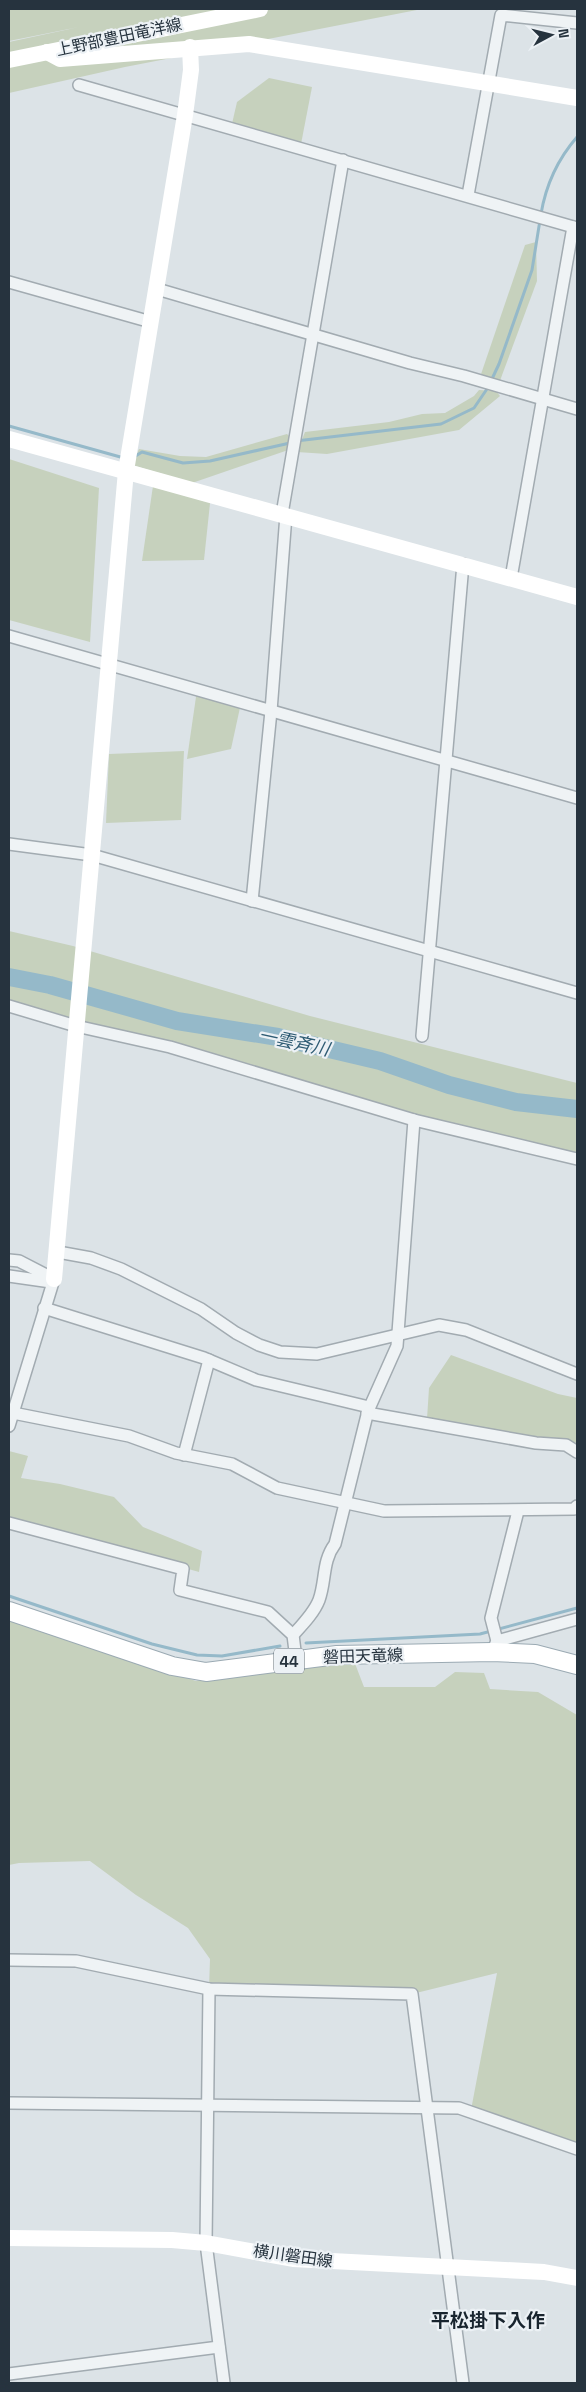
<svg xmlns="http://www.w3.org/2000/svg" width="586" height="2392" font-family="'Space Grotesk','Noto Sans JP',sans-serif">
	<rect width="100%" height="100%" fill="#dce3e7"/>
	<g fill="#c6d1bd">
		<polygon points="9,9 422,9 125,67 9,93 9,42 79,27 9,41"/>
		<polygon points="269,78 312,87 301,144 231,128 237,102"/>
		<polygon points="536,242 537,281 498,386 479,380 525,245"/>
		<polygon points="479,390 496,391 500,396 459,430 327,454 297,452 305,432 389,422 422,414 445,413 474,396"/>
		<polygon points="287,434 291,438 294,448 192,483 132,465 139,449 180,456 206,457"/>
		<polygon points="9,459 99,488 90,642 9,620"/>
		<polygon points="154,479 211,494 204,560 142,561"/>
		<polygon points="197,690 241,703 231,749 187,759"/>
		<polygon points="184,751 181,820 106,823 109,754"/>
		<polygon points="9,931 73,946 310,1016 577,1083 577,1156 341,1098 9,1007"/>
		<polygon points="451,1355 558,1394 577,1398 577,1443 427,1419 429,1388"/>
		<polygon points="9,1451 28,1456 21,1478 60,1484 114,1497 143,1527 202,1551 199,1572 9,1518"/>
		<polygon points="9,1620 196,1681 280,1668 354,1661 364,1687 435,1687 455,1672 484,1673 490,1689 538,1692 577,1715 577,2145 471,2110 497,1973 412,1994 209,1989 210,1959 188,1928 136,1895 90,1861 19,1863 9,1865"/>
	</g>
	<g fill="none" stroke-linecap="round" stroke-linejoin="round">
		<g stroke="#95b9c9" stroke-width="3">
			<path d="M541,214C546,184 557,160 577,137"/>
			<polyline points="491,381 499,364 532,270 540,220"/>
			<polyline points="9,426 124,458"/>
			<polyline points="296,441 441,424 474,408 489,386"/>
			<polyline points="134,457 142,452 183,463 210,461 290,443"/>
			<polyline points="9,1596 152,1644 197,1655 222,1656 280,1646"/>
			<polyline points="306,1643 480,1634 577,1608"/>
		</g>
		<polyline stroke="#95b9c9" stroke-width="18" points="9,977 50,985 177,1021 278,1037 380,1061 449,1085 516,1102 577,1109"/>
		<g stroke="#a2abb1" stroke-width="14">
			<g id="street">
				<polyline points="79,85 577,228"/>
				<polyline points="468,195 501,15 577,23"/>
				<polyline points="9,282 151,322"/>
				<polyline points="157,289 410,363 464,376 577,409"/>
				<polyline points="282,514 343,160"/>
				<polyline points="511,578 573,227"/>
				<polyline points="9,636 577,798"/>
				<polyline points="9,844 92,855 577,993"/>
				<polyline points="252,901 271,711 286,515"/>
				<polyline points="9,1006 76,1026 170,1047 414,1120 577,1159"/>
				<polyline points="422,1036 463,564"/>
				<polyline points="58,1252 91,1258 121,1269 201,1309 236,1333 259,1345 280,1352 317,1354 439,1325 466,1330 577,1374"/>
				<polyline points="9,1260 19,1261 54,1279 9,1426"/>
				<polyline points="9,1276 51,1282"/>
				<polyline points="44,1308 204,1358 256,1380 369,1407"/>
				<polyline points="13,1413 129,1436 176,1453 232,1464 277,1488 384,1511 574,1509 577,1506"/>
				<polyline points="367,1413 536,1443 566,1445 577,1452"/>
				<polyline points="184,1455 209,1360"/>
				<polyline points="9,1523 183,1569 180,1590 268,1612 293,1635 296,1659"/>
				<path d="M293,1635C302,1625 314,1613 319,1600C326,1581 322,1561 335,1544L368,1411L397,1346L414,1120"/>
				<polyline points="497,1641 491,1618 518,1511"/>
				<polyline points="494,1648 497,1641 577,1619"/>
				<polyline points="9,1960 76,1961 209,1989 412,1994 463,2383"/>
				<polyline points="209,1989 206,2243 224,2383"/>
				<polyline points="9,2103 459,2108 577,2149"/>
				<polyline points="9,2374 219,2347"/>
			</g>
		</g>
		<g stroke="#9baab3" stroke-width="20">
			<polyline id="primary" points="9,1611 172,1666 206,1672 337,1655 390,1654 492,1652 535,1654 577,1665"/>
		</g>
		<use href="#street" stroke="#eff3f5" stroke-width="11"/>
		<g stroke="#fff" stroke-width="16">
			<polyline points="47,52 60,59 249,44 577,98"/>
			<polyline points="9,60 260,9"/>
			<polyline points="9,439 577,597"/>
			<polyline points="54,1279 126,471 185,115 191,70 190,47"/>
			<polyline points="9,2238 172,2240 206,2243 293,2259 544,2272 577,2278"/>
		</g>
		<use href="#primary" stroke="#fff" stroke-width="18"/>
	</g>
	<g text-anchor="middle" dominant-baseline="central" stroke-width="4.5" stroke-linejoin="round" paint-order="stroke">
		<rect fill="#ecf1f5" stroke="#616c75" stroke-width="1" x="274" y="1648.5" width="30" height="25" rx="4"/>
		<g font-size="15" font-weight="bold" fill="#26333e">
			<text x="289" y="1661">44</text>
		</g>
		<g font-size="16" fill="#26333e" stroke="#ecf1f5">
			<text transform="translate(119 37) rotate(-12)">上野部豊田竜洋線</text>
			<text transform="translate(363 1656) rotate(-2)">磐田天竜線</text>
			<text transform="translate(293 2256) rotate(8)">横川磐田線</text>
		</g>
		<g font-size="18" font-style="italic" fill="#2e5b73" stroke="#ecf1f5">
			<text transform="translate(294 1042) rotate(12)">一雲斉川</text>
		</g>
		<g font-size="19" font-weight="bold" fill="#18242e" stroke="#ecf1f5">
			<text x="488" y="2320">平松掛下入作</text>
		</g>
	</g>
	<rect width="586" height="2392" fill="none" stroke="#26333e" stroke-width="20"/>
	<g transform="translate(551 35) rotate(83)" stroke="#ecf1f5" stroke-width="4" paint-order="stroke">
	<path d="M0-4L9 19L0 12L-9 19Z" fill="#26333e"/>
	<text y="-8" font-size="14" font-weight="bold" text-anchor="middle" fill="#26333e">N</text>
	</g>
</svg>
